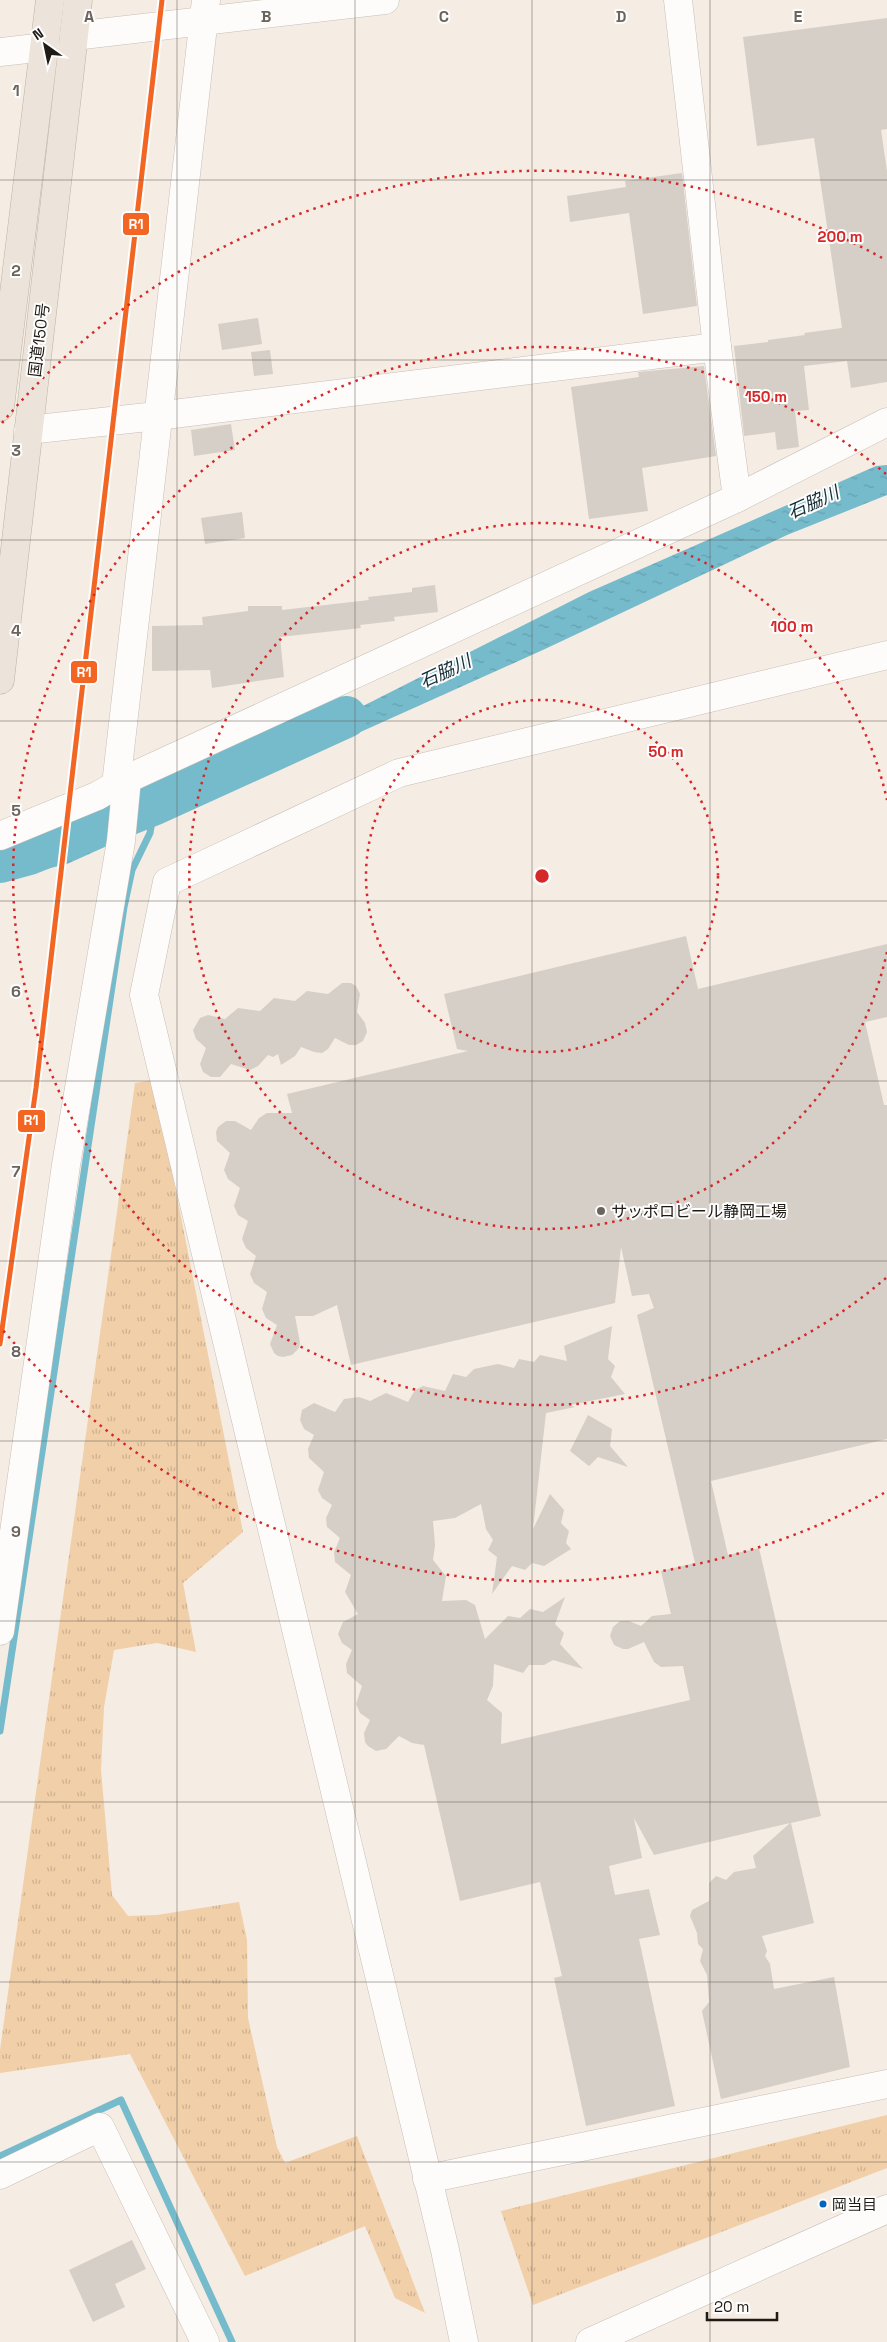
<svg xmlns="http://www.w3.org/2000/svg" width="887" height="2342" font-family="'Space Grotesk','Noto Sans JP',sans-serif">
	<defs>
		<pattern id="grass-tufts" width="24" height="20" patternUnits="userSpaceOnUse" patternTransform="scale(1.25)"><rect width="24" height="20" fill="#f1cfa8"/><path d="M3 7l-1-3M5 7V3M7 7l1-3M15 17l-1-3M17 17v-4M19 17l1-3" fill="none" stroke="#ceb190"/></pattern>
		<pattern id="water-ripples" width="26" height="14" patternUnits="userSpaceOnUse" patternTransform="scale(1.25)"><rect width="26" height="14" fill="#76bbcc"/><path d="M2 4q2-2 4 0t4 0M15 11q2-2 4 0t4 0" fill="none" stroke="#66a0ae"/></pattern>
	</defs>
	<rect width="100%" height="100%" fill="#f5ece3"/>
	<g fill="url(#grass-tufts)">
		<polygon points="154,1080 243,1532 183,1583 196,1652 157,1643 114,1650 104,1707 101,1770 112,1895 128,1916 157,1915 239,1902 247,1940 248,2018 277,2147 285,2163 357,2136 425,2313 395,2298 365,2226 245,2276 130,2054 0,2073 0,2050 135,1083"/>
		<polygon points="887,2115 887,2168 533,2305 501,2211"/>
	</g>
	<polygon fill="url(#water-ripples)" points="887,465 887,495 787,535 545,649 67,864 0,880 0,851 161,808 589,592 876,466"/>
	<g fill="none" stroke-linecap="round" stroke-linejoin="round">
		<g stroke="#76bbcc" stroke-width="7">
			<polyline points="0,1731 124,907 132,870 150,833 155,804"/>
			<polyline points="0,2156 121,2100 232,2342"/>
		</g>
		<polyline stroke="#76bbcc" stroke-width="42" points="0,862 29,854 155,804 346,717"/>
	</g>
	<g fill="#d6cfc8">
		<polygon points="887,18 887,129 881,130 887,171 887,382 851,388 847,361 804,366 809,410 795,411 799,447 777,450 775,432 744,436 734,346 768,342 768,340 805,335 804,333 842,328 814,138 757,146 743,37"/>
		<polygon points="682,173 697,306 643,314 629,213 570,222 567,196 626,187 625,181"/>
		<polygon points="258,318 262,344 222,350 218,324"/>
		<polygon points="270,350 273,374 254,376 251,352"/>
		<polygon points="704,366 716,456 642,468 648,511 589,519 571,387 639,377 638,372"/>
		<polygon points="231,424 235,450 194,456 191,430"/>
		<polygon points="242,512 245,538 205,544 201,518"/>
		<polygon points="435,585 438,612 394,617 395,621 360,625 361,628 280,637 284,677 212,688 210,670 152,671 152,626 203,625 202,617 248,611 248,606 282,606 282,610 369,600 368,597 412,592 412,588"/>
		<polygon points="686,936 698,989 887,944 887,1017 865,1022 884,1105 887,1105 887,1439 711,1481 728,1555 759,1548 821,1816 791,1823 814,1923 762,1936 767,1951 765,1956 770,1964 774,1989 834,1977 850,2067 721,2099 702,2011 709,2002 707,1975 700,1961 703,1949 698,1944 697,1933 690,1916 692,1910 709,1901 709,1883 716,1876 726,1880 734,1872 756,1868 753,1856 790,1823 654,1855 634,1818 642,1858 609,1866 615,1895 649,1889 660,1935 639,1939 675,2106 586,2126 554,1978 562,1976 540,1882 460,1901 424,1745 412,1743 399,1736 386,1749 376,1751 368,1746 365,1742 364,1733 370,1720 360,1713 356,1704 362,1686 347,1673 346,1664 352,1650 342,1643 338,1634 343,1622 358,1614 345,1592 351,1575 335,1562 334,1552 340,1538 327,1527 326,1518 332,1505 322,1498 318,1490 324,1472 309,1458 308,1449 314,1435 304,1429 300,1420 302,1410 314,1403 335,1412 344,1399 359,1397 370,1401 386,1393 408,1402 415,1390 423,1386 445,1391 453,1374 466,1377 474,1369 498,1364 514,1368 519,1359 534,1362 540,1355 567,1361 564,1346 612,1326 608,1359 615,1366 611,1377 625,1394 570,1405 575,1407 546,1413 533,1529 550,1494 564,1510 561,1523 569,1531 566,1543 571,1549 544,1566 532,1563 525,1570 512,1566 492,1594 497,1557 488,1550 493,1540 486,1529 481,1504 455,1518 433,1521 435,1545 433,1560 446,1576 442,1601 466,1600 475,1605 485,1639 508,1616 520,1618 530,1609 543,1612 565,1597 555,1624 564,1633 560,1644 583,1669 553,1660 544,1665 529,1665 523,1673 494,1664 493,1686 487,1700 502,1713 501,1744 690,1700 683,1666 661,1667 654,1662 644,1642 628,1649 623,1649 614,1645 610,1636 613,1627 620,1621 629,1621 641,1626 652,1616 671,1614 661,1571 695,1563 637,1315 654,1308 649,1294 632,1296 621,1247 615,1303 351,1365 337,1305 313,1316 295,1316 300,1343 299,1348 292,1355 283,1357 278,1356 274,1353 270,1344 277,1325 266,1318 262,1309 267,1292 254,1283 250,1274 256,1256 246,1248 242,1239 248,1221 238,1215 234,1206 240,1188 228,1179 224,1170 230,1153 217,1141 216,1132 218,1127 226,1121 235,1121 251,1130 259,1118 267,1113 292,1113 287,1094 468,1051 457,1049 444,994"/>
		<polygon points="342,983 351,983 356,986 360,994 357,1012 365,1023 367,1032 363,1041 356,1045 349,1045 335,1038 328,1049 322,1053 314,1052 301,1047 295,1056 281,1065 278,1054 273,1057 268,1055 258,1066 250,1070 231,1064 220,1077 211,1077 203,1072 200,1064 206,1048 196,1039 193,1030 200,1018 208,1015 225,1019 238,1008 260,1011 274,998 295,1001 307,991 328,994"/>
		<polygon points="588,1415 612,1429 610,1446 628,1467 598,1457 589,1466 570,1451"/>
		<polygon points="132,2240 146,2269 115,2284 125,2307 93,2322 69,2270"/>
	</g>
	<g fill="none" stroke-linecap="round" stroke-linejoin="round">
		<g stroke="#c6bfb8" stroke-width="29">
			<g id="minor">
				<polyline points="678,0 717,347 737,498"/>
				<polyline points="74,36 385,0"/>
				<polyline points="0,52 45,47"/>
				<polyline points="28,430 157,416 717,347"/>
				<polyline points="116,785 206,0"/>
				<polyline points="0,836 97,796 127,779 737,498 887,422"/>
				<polyline points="0,1631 66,1165 121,841 127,779"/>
				<polyline points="0,2175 100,2127 205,2342"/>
				<polyline points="427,2179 887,2084"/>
				<polyline points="464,2342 445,2250 144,995 167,882 399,773 887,655"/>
				<polyline points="590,2342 887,2209"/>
			</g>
		</g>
		<g stroke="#bdb2a4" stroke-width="29">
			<g id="highway">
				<polyline points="0,407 50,0"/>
				<polyline points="0,680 78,0"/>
			</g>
		</g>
		<use href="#minor" stroke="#fefcfb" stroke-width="28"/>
		<use href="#highway" stroke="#ece4da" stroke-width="28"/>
		<g stroke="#fdfdfd" stroke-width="9">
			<polyline id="rail-1" points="0,1344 36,1088 162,0"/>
		</g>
		<use href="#rail-1" stroke="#f26522" stroke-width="5"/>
	</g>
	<path fill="none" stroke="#6b645c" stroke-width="1" stroke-opacity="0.55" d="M177,0V2342M355,0V2342M532,0V2342M710,0V2342M0,180H887M0,360H887M0,540H887M0,721H887M0,901H887M0,1081H887M0,1261H887M0,1441H887M0,1621H887M0,1802H887M0,1982H887M0,2162H887"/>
	<g fill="none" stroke="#d62828" stroke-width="2.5" stroke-dasharray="2.5 5">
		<circle cx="542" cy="876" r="176"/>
		<path d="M887 952A353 353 0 1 1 887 800"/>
		<path d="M886 1278A529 529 0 1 1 886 474"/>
		<path d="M884 1493A705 705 0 0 1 2 1329M2 423A705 705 0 0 1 884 259"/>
	</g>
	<circle fill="#6b645c" stroke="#fdfdfd" stroke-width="2" cx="601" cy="1211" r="5"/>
	<circle fill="#0065bd" stroke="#fdfdfd" stroke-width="2" cx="823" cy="2204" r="4.5"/>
	<g text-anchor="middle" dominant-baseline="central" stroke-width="4" stroke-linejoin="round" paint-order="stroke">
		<g font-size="15" fill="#201a14" stroke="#fdfdfd" text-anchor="start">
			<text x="832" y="2204">岡当目</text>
		</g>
		<g font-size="16" fill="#201a14" stroke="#fdfdfd">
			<text transform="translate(39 340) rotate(-83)">国道150号</text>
		</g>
		<g font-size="16" fill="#201a14" stroke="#fdfdfd" text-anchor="start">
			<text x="611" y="1211">サッポロビール静岡工場</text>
		</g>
		<g font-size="18" font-style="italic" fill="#162d34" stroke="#fdfdfd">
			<text transform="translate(813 502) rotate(-24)">石脇川</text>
			<text transform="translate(445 671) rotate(-25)">石脇川</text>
		</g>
	</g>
	<g font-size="16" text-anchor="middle" font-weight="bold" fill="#6b645c" stroke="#fdfdfd" stroke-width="4" stroke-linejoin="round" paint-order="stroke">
		<text x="89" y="22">A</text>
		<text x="266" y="22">B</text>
		<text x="444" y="22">C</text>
		<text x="621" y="22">D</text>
		<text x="798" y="22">E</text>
		<text x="16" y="96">1</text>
		<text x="16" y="276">2</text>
		<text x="16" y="456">3</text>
		<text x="16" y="636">4</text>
		<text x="16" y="816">5</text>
		<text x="16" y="997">6</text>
		<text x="16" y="1177">7</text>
		<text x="16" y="1357">8</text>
		<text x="16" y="1537">9</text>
	</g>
	<circle cx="542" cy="876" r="8" fill="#d62828" stroke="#fdfdfd" stroke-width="2.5"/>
	<g font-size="15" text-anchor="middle" font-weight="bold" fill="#d62828" stroke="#fdfdfd" stroke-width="4" stroke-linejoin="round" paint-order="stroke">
		<text x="840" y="242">200 m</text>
		<text x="766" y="402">150 m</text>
		<text x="792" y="632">100 m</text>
		<text x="666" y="757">50 m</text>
	</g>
	<g stroke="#fdfdfd" stroke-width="2">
		<rect x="122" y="212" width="28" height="24" rx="5" fill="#f26522"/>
		<rect x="70" y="660" width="28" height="24" rx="5" fill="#f26522"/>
		<rect x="17" y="1109" width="29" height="24" rx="5" fill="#f26522"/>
	</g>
	<g font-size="14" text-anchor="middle" font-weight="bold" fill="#fff">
		<text x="136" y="229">R1</text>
		<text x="84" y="677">R1</text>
		<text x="31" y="1125">R1</text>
	</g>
	<g transform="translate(45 45) rotate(327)" stroke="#fdfdfd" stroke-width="4" paint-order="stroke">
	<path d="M0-4L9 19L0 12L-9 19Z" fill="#201a14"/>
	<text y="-8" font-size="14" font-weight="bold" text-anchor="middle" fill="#201a14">N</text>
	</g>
	<path d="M707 2312v8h70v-8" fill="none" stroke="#201a14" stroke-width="2.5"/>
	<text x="714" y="2312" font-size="15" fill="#201a14" stroke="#fdfdfd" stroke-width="4" paint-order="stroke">20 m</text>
</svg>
